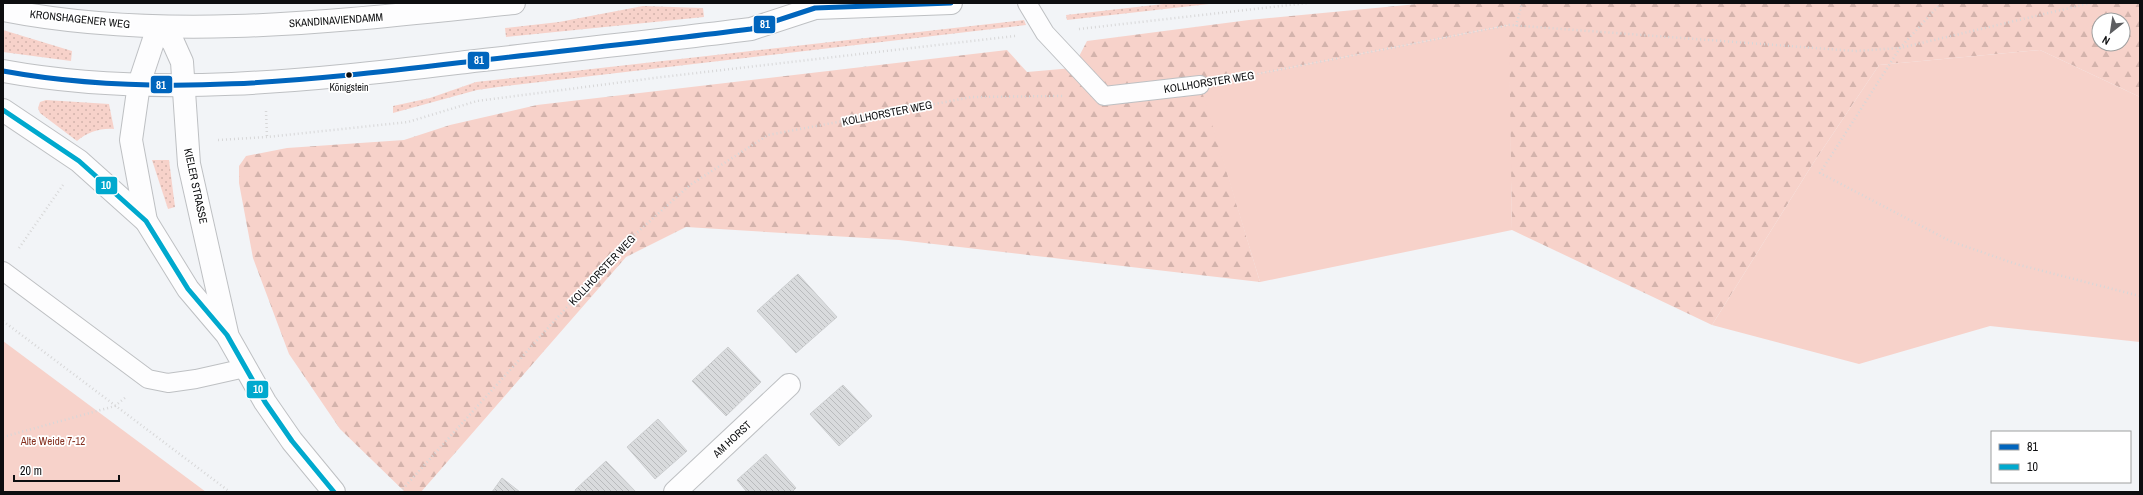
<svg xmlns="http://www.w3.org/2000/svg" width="2143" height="495" font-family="'Archivo Narrow',sans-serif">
	<defs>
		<pattern id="grass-dots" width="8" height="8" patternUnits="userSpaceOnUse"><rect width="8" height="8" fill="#f7d2ca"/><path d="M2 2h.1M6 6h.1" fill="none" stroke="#d3b3ac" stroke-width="1.8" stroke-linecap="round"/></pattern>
		<pattern id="forest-firs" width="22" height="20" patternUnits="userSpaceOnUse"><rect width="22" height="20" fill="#f7d2ca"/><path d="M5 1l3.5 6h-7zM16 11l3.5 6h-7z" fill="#d3b3ac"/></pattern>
		<pattern id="building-back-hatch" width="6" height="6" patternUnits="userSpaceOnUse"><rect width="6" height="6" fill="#d9dbdd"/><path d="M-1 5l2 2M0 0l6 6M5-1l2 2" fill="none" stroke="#b9bbbd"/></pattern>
	</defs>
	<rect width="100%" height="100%" fill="#f2f4f7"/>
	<g fill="url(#grass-dots)">
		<polygon points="1172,3 1218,3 1067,20 1066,15"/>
		<polygon points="643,6 703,8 704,17 506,37 505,28 559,22"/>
		<polygon points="1024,20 1026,25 498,87 477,90 393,113 393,106 430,98 476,82"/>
		<polygon points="3,30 72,51 71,61 3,52"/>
		<path d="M46,100L109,104L114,129C100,128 88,132 77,141L40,113L38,108L40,102Z"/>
		<polygon points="152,160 169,160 175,207 168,209"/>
	</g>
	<path fill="url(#forest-firs)" fill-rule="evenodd" d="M1428,3H2140V97L2040,50L1879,65L1812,165L1712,325L1512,230L1508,25L1201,85L1260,282L899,240L686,227L626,257L421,492H405L340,429L289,354L253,258L239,183V166L246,156L287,148L404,140L450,125L537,105L1007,50L1027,72L1073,68L1087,41L1249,20ZM2099,20H2123V44H2099Z"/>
	<g fill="#f7d2ca">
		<polygon points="1509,25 1512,230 1260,282 1200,85"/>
		<polygon points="2040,50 2140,97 2140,342 1990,326 1859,364 1712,325 1812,165 1879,65"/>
		<polygon points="3,341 206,492 3,492"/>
	</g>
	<g fill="url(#building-back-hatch)" stroke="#ccced0">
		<polygon points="798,274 837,317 796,353 757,311"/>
		<polygon points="728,347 761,382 726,416 692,381"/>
		<polygon points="843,385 872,416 839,446 810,414"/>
		<polygon points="658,419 687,451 655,479 627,447"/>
		<polygon points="766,454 796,488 792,492 747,492 737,480"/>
		<polygon points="606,461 636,492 576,492 575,490"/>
		<polygon points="502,478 520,492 492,492"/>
	</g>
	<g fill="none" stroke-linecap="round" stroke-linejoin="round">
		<g stroke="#bec0c3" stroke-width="20">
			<g id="lane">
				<polyline points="1027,3 1045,33 1104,96 1200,85"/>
				<polyline points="3,271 148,379 168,383 196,379 245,368"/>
			</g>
		</g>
		<g stroke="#bec0c3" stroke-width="24">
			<polyline id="street" points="675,492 789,385"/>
		</g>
		<g stroke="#bec0c3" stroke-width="24">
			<g id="secondary">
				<path d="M3,10C171,43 345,20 514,3"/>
				<polyline points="158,27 173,42 182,62 189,164 227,333"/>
				<path d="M3,71C156,99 313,80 466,62C561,51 656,41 751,29L815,8L951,3"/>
				<polyline points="3,110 79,161 146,221 188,289 227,335 265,402 292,441 334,492"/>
				<polyline points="146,221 131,140 139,84 158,27"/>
			</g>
		</g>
		<g stroke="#d7d7d8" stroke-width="2.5" stroke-dasharray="1 3" stroke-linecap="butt">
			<polyline points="2091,3 1900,48 1820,173 1950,241 2016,264 2140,296"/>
			<polyline points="1516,26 1522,3"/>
			<polyline points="1079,29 1307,3"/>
			<polyline points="1226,80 1509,25 1855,51 1900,48 1941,3"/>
			<polyline points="266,111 267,137"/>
			<polyline points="218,140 267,137 408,122 477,101 662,77 1015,36"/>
			<polyline points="19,248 63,185"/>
			<polyline points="3,321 230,492"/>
			<polyline points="3,437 115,406 126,397"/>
			<polyline points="400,492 622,246 690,185 768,135 972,97 1065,96"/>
		</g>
		<use href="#lane" stroke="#fdfdfe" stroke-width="18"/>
		<use href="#street" stroke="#fdfdfe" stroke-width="22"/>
		<use href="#secondary" stroke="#fdfdfe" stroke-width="22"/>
		<g stroke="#fff" stroke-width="8">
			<path id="bus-1" d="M3,71C156,99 313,80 466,62C561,51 656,41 751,29L815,8L951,3"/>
		</g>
		<g stroke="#fff" stroke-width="8">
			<polyline id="bus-2" points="3,110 79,161 146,221 188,289 227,335 265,402 292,441 334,492"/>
		</g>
		<use href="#bus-1" stroke="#0065bd" stroke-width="5"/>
		<use href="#bus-2" stroke="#00a9ce" stroke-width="5"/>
	</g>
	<circle fill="#0d0e10" stroke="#fff" stroke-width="1.5" cx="349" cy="75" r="3.5"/>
	<g text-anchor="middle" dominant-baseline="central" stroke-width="3.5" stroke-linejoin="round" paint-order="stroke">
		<g font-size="10" fill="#0d0e10" stroke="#fff">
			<text x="349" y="87">Königstein</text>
		</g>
		<g font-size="11" fill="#0d0e10" stroke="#fff">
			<text transform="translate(80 19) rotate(6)">KRONSHAGENER WEG</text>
			<text transform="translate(336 20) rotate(-4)">SKANDINAVIENDAMM</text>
			<text transform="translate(1209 82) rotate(-9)">KOLLHORSTER WEG</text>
			<text transform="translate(887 113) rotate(-11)">KOLLHORSTER WEG</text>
			<text transform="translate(196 186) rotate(78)">KIELER STRASSE</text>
			<text transform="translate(602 270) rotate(-47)">KOLLHORSTER WEG</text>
			<text transform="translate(732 439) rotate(-43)">AM HORST</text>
		</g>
		<g font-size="11" fill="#863120" stroke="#fff">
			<text x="53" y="441">Alte Weide 7-12</text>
		</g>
	</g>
	<g stroke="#fff" stroke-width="1.5">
		<rect x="753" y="15" width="23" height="19" rx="4" fill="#0065bd"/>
		<rect x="467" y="51" width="23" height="19" rx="4" fill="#0065bd"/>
		<rect x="150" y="75" width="23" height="19" rx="4" fill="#0065bd"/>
		<rect x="95" y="176" width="23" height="19" rx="4" fill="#00a9ce"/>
		<rect x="246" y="380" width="23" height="19" rx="4" fill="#00a9ce"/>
	</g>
	<g font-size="11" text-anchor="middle" font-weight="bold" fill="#fff">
		<text x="765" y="28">81</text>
		<text x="479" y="64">81</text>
		<text x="161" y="89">81</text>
		<text x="106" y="189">10</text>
		<text x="258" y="393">10</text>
	</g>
	<rect width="2143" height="495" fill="none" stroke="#0d0e10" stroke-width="8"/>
	<rect x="1991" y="431" width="140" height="52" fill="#ffffff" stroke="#9e9f9f"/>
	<rect x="1999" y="444" width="20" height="6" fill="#0065bd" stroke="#9e9f9f"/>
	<text x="2027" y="451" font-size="12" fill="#0d0e10">81</text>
	<rect x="1999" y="464" width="20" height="6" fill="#00a9ce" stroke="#9e9f9f"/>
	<text x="2027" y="471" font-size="12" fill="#0d0e10">10</text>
	<g transform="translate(2111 32) rotate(210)"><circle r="19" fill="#ffffff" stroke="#9e9f9f"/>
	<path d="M0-3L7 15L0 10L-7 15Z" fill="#5d5e61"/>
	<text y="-6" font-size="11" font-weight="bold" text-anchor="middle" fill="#0d0e10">N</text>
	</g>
	<path d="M14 475v6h105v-6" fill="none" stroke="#0d0e10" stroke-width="2"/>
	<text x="20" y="475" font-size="12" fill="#0d0e10" stroke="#ffffff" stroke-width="3" paint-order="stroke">20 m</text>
</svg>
